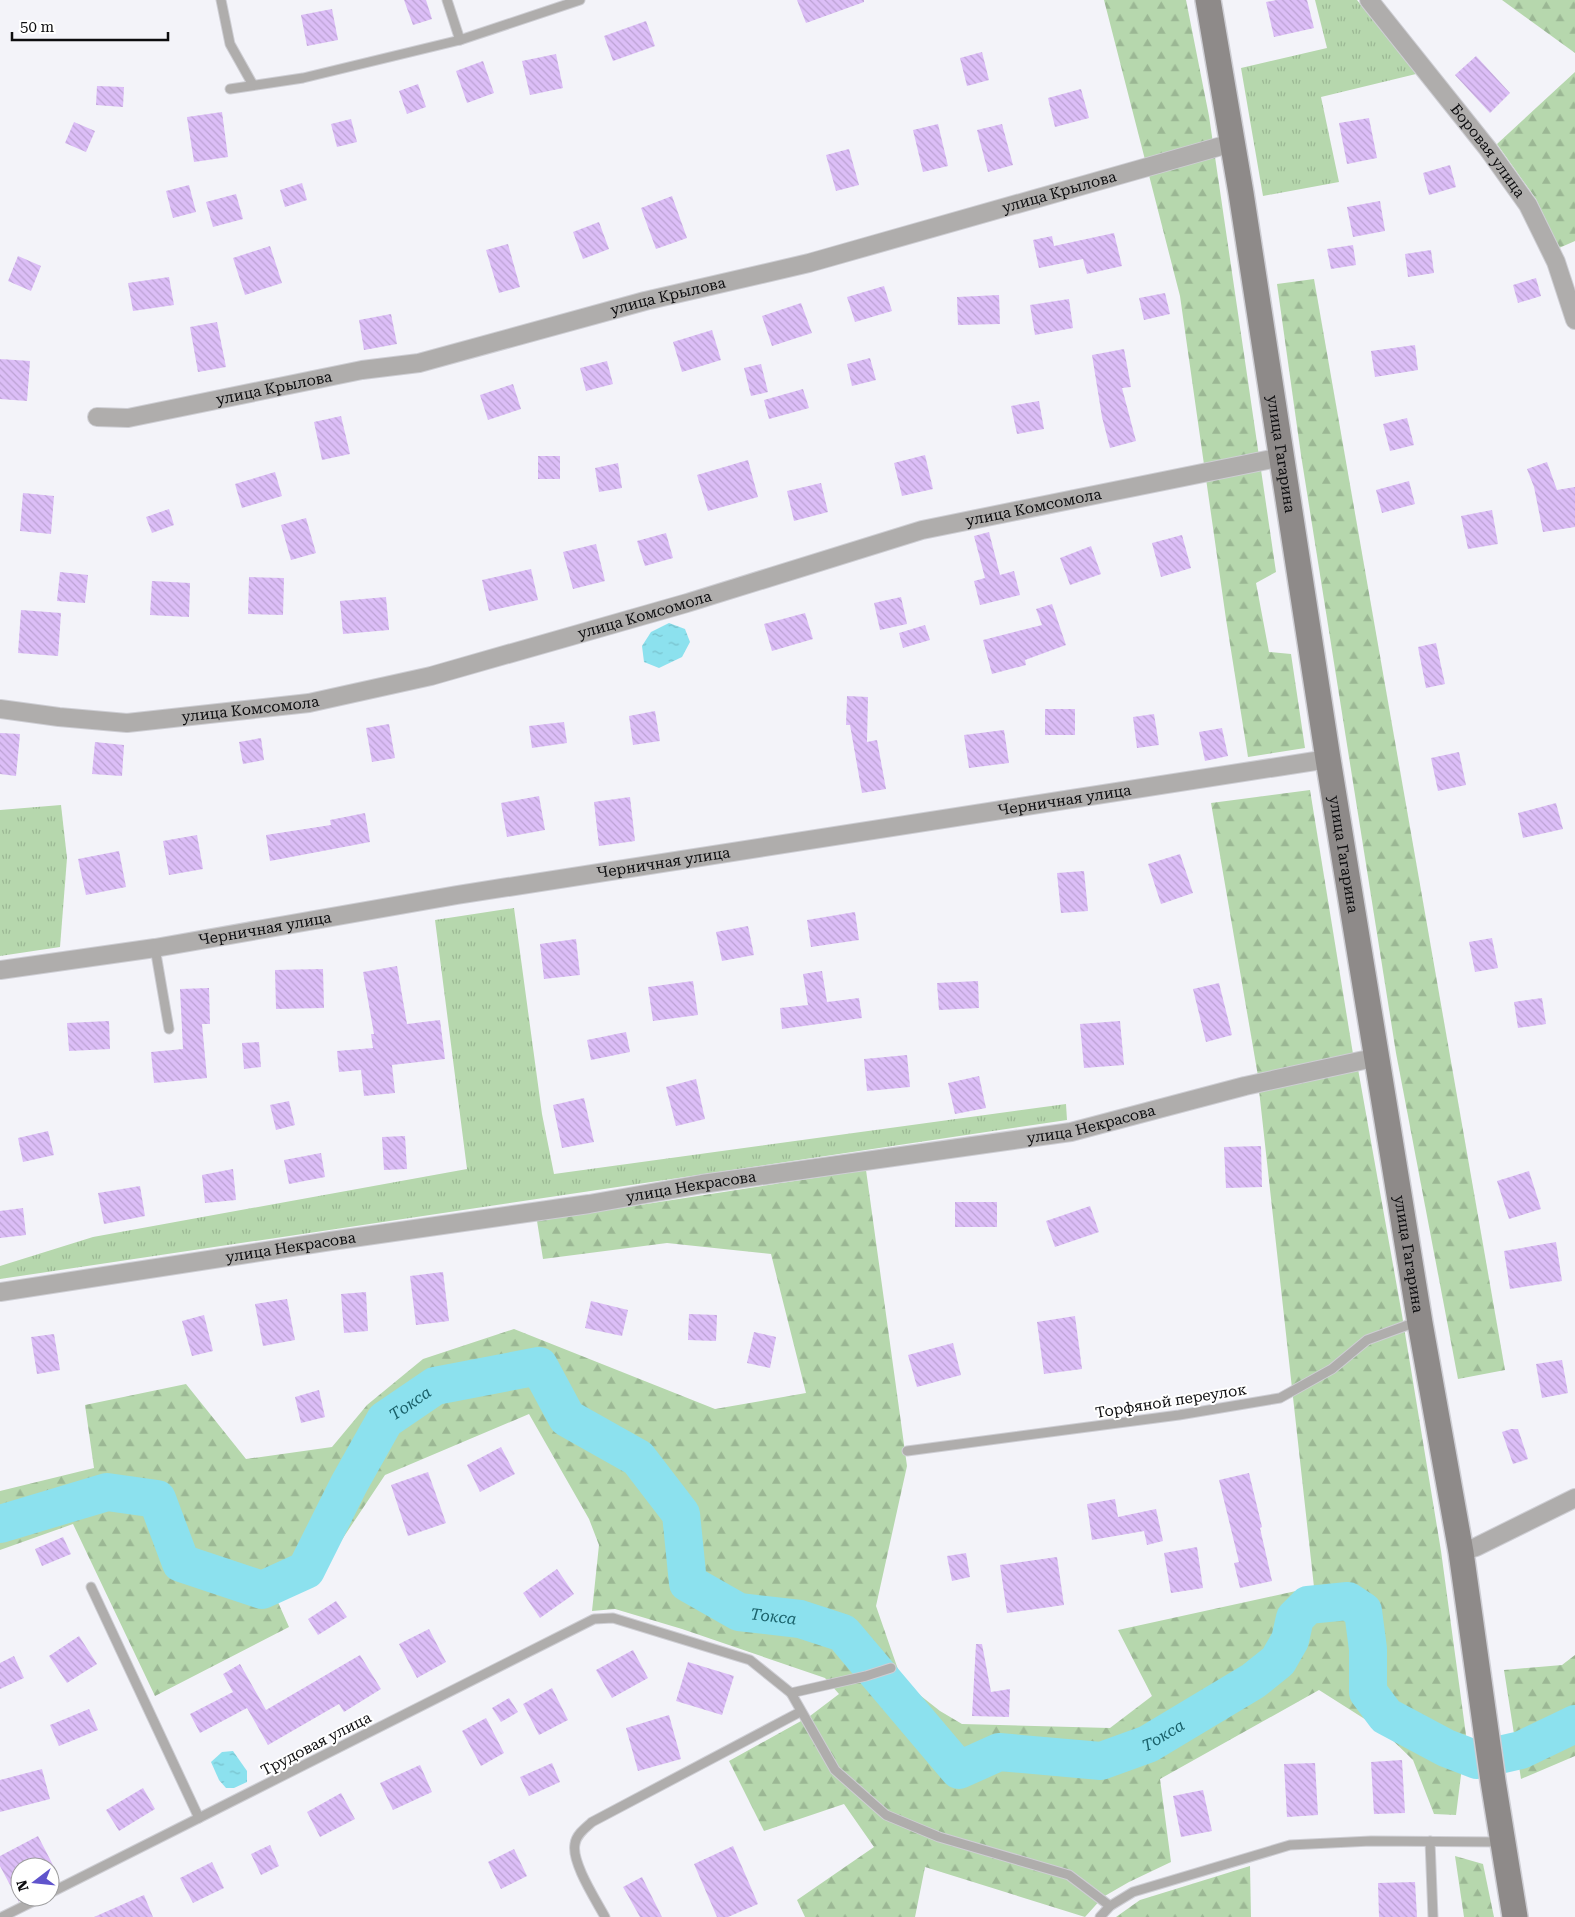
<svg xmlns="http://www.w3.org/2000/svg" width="1575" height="1917" font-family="'Roboto Serif',serif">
	<defs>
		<pattern id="grass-tufts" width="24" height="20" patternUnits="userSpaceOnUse" patternTransform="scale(1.25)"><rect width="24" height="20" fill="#b6d7ad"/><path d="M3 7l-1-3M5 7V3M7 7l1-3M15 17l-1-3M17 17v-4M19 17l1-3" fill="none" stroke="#9bb794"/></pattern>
		<pattern id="forest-firs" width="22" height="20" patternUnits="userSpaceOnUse" patternTransform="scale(1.25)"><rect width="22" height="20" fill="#b6d7ad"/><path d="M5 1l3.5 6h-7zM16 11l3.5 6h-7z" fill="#9bb794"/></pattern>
		<pattern id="water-ripples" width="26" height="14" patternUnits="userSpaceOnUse" patternTransform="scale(1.25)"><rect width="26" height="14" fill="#8ce1ee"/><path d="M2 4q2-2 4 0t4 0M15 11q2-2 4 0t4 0" fill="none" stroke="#78c0cb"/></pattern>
		<pattern id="building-back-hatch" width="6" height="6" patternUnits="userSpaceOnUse" patternTransform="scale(1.25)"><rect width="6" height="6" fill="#dcbef7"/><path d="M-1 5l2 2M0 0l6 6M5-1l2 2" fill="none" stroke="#bca2d3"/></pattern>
	</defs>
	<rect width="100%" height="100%" fill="#f3f3f9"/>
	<g fill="url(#grass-tufts)">
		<polygon points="1315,0 1357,0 1416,74 1321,97 1339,182 1263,196 1241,68 1327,48"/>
		<polygon points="61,805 67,858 60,947 0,956 0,810"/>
		<polygon points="514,908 542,1114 554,1174 1066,1104 1067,1120 0,1279 0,1266 93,1237 467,1169 435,920"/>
	</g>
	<g fill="url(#forest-firs)">
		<polygon points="1104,0 1186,0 1209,116 1276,572 1256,583 1269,652 1291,654 1305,748 1248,757 1226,619 1180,296"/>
		<polygon points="1502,0 1575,0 1575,53"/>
		<polygon points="1575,72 1575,241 1559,248 1536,199 1497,144"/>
		<polygon points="1314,279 1505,1370 1458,1379 1396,1053 1301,455 1277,284"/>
		<polygon points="1310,790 1353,1054 1258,1076 1211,803"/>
		<polygon points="1358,1069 1402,1315 1441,1551 1466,1735 1456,1815 1434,1814 1413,1760 1382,1730 1319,1690 1160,1779 1171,1862 1129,1882 1103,1897 1085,1917 925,1867 915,1917 805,1917 797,1900 874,1847 844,1804 764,1831 729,1761 810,1716 839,1694 825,1678 682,1629 615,1609 592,1611 599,1545 589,1519 529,1414 385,1475 319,1574 277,1600 289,1627 155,1696 73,1524 0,1550 0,1491 94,1468 85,1405 186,1384 246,1459 332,1447 367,1405 423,1359 514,1329 715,1409 806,1393 771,1254 667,1243 543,1259 537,1221 866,1170 907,1466 876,1606 902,1681 940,1711 962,1724 1110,1728 1152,1696 1118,1630 1314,1587 1259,1090"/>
		<polygon points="1575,1655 1575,1756 1521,1779 1504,1670 1562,1665"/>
		<polygon points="1455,1856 1483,1864 1494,1917 1464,1917"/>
		<polygon points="1250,1866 1251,1917 1116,1917 1140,1900"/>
	</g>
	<g fill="url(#water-ripples)">
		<polygon points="669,623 685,629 690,642 682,657 659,668 644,662 642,646 651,632"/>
		<polygon points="233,1751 247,1771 247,1782 234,1788 226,1788 219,1780 211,1762 222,1752"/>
	</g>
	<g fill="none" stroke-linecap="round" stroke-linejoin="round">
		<path stroke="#8ce1ee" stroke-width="38" id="s1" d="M0,1524L107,1492L157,1499L181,1563L262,1590L306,1570L349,1484L385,1420L435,1386L539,1366L567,1418L638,1458L681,1514L688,1583L739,1612L800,1619L843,1633L959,1770L999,1752L1101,1761L1148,1744L1253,1681L1278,1661L1290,1640L1295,1618L1308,1605L1348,1601L1363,1611L1368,1649V1692L1386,1716L1446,1748L1477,1760L1521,1750L1575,1724"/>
	</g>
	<g fill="url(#building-back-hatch)">
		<polygon points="404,0 426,0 432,19 413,25"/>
		<polygon points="797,0 864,0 864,2 806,23"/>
		<polygon points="1277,0 1307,0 1314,28 1274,37 1266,2"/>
		<polygon points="332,9 338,40 307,46 301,15"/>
		<polygon points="646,21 655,46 613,61 604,36"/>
		<polygon points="982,52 989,80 967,86 960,58"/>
		<polygon points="556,54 563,88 530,95 522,61"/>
		<polygon points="1476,56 1510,93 1490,113 1455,75"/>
		<polygon points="483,61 494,93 467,103 456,71"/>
		<polygon points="418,84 426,107 407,114 399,91"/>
		<polygon points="97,86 124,87 123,107 96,105"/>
		<polygon points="1081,89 1089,118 1055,127 1048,98"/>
		<polygon points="222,112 228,157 194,162 187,117"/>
		<polygon points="1369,118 1377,158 1347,164 1339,123"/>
		<polygon points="351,119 357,142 337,147 331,124"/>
		<polygon points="74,122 95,131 86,152 65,143"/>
		<polygon points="938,124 948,166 923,172 913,130"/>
		<polygon points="1002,124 1013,165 988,172 977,130"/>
		<polygon points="849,149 859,185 836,191 826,155"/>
		<polygon points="1450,165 1456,187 1429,195 1423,173"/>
		<polygon points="302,183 307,200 285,207 280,190"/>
		<polygon points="189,185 196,212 173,218 166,191"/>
		<polygon points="236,194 243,219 213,227 206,202"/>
		<polygon points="672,196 687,238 656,249 641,208"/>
		<polygon points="1380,201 1385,231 1353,237 1347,207"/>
		<polygon points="599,222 609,249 583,259 573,232"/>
		<polygon points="1114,233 1122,266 1087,274 1083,259 1039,268 1033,240 1052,236 1054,246"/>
		<polygon points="508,244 520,287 499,293 486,250"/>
		<polygon points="1353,245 1356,265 1331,269 1327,249"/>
		<polygon points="270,246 282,283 245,295 233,258"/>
		<polygon points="1431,250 1434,273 1408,277 1405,254"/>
		<polygon points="18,256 41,266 31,291 8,281"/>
		<polygon points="169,277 174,305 133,311 128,283"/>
		<polygon points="1536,278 1541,296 1518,303 1513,285"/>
		<polygon points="884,286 892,311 855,322 847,297"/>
		<polygon points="1165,293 1170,314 1144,320 1139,298"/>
		<polygon points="999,295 1000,324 958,325 957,297"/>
		<polygon points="1069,299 1073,328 1035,335 1030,305"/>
		<polygon points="801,303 812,333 772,346 762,316"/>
		<polygon points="391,314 397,344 364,350 359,320"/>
		<polygon points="217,322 226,367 198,372 190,327"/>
		<polygon points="712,330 721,360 682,372 673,342"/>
		<polygon points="1415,345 1418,370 1375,377 1371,351"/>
		<polygon points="1124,349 1131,387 1122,388 1136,441 1110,448 1102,417 1092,355"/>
		<polygon points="870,358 876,380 852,386 847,364"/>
		<polygon points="0,359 30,361 27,401 0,399"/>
		<polygon points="607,361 613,384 586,391 580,368"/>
		<polygon points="761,364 768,392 751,396 744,368"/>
		<polygon points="513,384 521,409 488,420 480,395"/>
		<polygon points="803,389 809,408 769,419 764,400"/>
		<polygon points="1039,401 1044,429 1017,434 1011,406"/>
		<polygon points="341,416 350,454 322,460 314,422"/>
		<polygon points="1407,418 1414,445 1390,451 1383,424"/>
		<polygon points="925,455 933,489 902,496 894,463"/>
		<rect x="538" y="456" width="22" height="23"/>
		<polygon points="748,460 758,497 708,511 697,475"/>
		<polygon points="1547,462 1557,490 1575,487 1575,527 1543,532 1534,487 1527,469"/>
		<polygon points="618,463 622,488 599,492 595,468"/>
		<polygon points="275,472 282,496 242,508 235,484"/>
		<polygon points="1409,481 1415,504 1382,513 1376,490"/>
		<polygon points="821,483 828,512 794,521 787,491"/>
		<polygon points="23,493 54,496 51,534 20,531"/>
		<polygon points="169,509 174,525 152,533 146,517"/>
		<polygon points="1492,510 1498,544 1468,549 1461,516"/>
		<polygon points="306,518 316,553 291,560 281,525"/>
		<polygon points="989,532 1000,575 1014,571 1020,595 980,605 974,581 985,578 974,536"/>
		<polygon points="666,533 673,558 645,566 637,541"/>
		<polygon points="1182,535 1191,568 1161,577 1152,543"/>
		<polygon points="596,544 605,581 573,589 563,552"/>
		<polygon points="1091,546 1101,574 1070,585 1060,558"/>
		<polygon points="531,569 538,600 489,611 482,580"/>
		<polygon points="60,572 88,575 85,603 57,601"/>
		<polygon points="249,577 284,578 283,615 248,614"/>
		<polygon points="152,581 190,583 189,617 150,615"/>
		<polygon points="386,597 389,630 343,634 340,601"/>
		<polygon points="901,597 907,624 880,630 874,603"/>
		<polygon points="1052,604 1066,645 1025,660 1026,665 992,674 983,640 1042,625 1036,609"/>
		<polygon points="21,610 61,613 58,656 18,653"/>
		<polygon points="805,613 813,639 772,651 764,624"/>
		<polygon points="925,625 930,640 903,648 899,633"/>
		<polygon points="1436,643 1445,684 1426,688 1418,647"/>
		<polygon points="847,696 868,697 867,742 877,740 886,789 862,793 850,725 846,725"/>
		<rect x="1045" y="709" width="30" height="26"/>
		<polygon points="655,711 660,741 633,745 629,716"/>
		<polygon points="1154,714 1159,745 1137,748 1133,717"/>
		<polygon points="564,722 567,743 532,748 529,726"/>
		<polygon points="389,724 395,758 372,762 366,728"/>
		<polygon points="1222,728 1228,756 1205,761 1199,732"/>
		<polygon points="1004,730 1009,763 969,768 964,735"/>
		<polygon points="0,733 20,734 16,776 0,774"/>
		<polygon points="261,738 264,760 243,764 239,742"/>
		<polygon points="95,742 124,745 122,776 92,774"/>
		<polygon points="1459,752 1466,785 1438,791 1431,758"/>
		<polygon points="539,796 545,830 507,837 501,803"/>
		<polygon points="630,797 635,841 599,846 594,802"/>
		<polygon points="1556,803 1563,829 1523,838 1518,813"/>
		<polygon points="365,813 370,842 270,861 266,835 331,825 330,820"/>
		<polygon points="197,835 203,869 169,875 163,841"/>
		<polygon points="119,851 126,887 86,895 78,859"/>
		<polygon points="1180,854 1193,893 1161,904 1148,864"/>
		<polygon points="1084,871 1088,911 1061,913 1057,873"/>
		<polygon points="855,912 859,940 811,947 807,920"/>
		<polygon points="748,926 754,955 722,961 716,932"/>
		<polygon points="1492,938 1498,968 1475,972 1469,942"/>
		<polygon points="576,939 580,975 544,979 540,944"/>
		<polygon points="397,966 407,1024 440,1020 445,1059 392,1065 395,1093 364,1096 361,1070 339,1072 337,1051 373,1048 371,1034 374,1034 363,972"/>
		<polygon points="323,969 324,1008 276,1009 275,970"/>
		<polygon points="822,971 827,1002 859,998 862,1018 782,1029 780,1008 808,1005 803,974"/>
		<polygon points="693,981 698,1015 653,1021 648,987"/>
		<polygon points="978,981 979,1008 939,1010 937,983"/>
		<polygon points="1219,983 1232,1035 1206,1042 1193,989"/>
		<polygon points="209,988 210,1024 202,1024 207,1078 154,1083 151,1052 183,1049 180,989"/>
		<polygon points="1542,998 1546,1024 1518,1028 1514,1002"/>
		<polygon points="109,1021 110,1049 69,1051 67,1023"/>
		<polygon points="1120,1021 1124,1065 1084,1068 1080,1024"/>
		<polygon points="626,1032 630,1052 591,1060 587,1040"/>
		<polygon points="259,1042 261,1067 244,1069 242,1043"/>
		<polygon points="907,1055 910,1087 867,1091 864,1059"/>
		<polygon points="979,1076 986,1108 955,1114 948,1083"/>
		<polygon points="696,1079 705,1119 676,1126 666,1087"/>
		<polygon points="584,1098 594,1142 562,1148 553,1105"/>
		<polygon points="289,1101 295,1125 276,1130 270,1105"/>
		<polygon points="48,1131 54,1155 23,1162 18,1138"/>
		<polygon points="405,1136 407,1169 384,1170 382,1137"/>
		<polygon points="1261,1146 1262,1187 1226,1188 1224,1147"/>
		<polygon points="321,1153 325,1177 289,1184 284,1160"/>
		<polygon points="233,1169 236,1200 205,1203 202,1175"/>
		<polygon points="1529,1171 1541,1209 1509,1219 1497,1181"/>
		<polygon points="140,1186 145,1216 104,1224 98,1193"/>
		<rect x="955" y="1202" width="42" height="25"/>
		<polygon points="1090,1206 1099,1232 1055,1247 1046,1221"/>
		<polygon points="23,1208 26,1235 0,1238 0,1211"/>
		<polygon points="1556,1242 1562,1281 1510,1289 1504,1251"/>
		<polygon points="443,1272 449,1321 416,1325 410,1276"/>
		<polygon points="366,1292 368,1331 344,1333 341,1294"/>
		<polygon points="287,1299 295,1340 263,1346 255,1304"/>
		<polygon points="591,1301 628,1310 622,1336 585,1328"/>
		<polygon points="689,1314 717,1315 716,1341 688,1340"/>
		<polygon points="204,1315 213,1351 192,1356 182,1321"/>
		<polygon points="1075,1316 1082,1369 1044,1374 1037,1322"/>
		<polygon points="754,1332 776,1337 770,1368 747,1363"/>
		<polygon points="54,1334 60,1370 37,1374 31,1337"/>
		<polygon points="953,1343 961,1375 917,1387 908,1355"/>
		<polygon points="1562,1360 1568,1393 1542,1398 1536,1364"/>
		<polygon points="319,1390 325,1417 301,1423 295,1397"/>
		<polygon points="1511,1429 1518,1429 1528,1459 1513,1464 1502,1432"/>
		<polygon points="501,1447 515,1474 480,1492 467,1465"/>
		<polygon points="428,1472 446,1523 408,1536 391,1485"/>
		<polygon points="1249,1473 1262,1527 1260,1528 1272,1581 1240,1588 1234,1563 1239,1562 1219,1480"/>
		<polygon points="1115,1499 1118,1517 1156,1509 1163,1541 1147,1545 1144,1531 1092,1540 1087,1504"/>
		<polygon points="63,1537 71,1554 42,1566 35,1549"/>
		<polygon points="1197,1547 1203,1588 1171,1593 1164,1553"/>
		<polygon points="966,1553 970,1577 952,1581 947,1556"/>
		<polygon points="1057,1557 1064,1605 1007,1613 1000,1565"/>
		<polygon points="557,1569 574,1594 540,1618 523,1593"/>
		<polygon points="336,1601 347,1617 318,1635 308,1619"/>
		<polygon points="429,1629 446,1662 417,1678 399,1644"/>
		<polygon points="79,1636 97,1664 67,1683 49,1656"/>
		<polygon points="976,1644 982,1644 991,1692 1010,1689 1009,1717 972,1716"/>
		<polygon points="633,1650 648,1678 612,1698 596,1670"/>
		<polygon points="360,1655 381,1689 344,1712 339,1704 268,1745 247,1708 200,1733 190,1714 233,1692 223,1674 240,1664 266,1710"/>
		<polygon points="14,1656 24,1678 0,1689 0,1663"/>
		<polygon points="688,1662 734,1676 722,1715 676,1701"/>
		<polygon points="552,1688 568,1720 539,1735 523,1704"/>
		<polygon points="509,1698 518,1712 501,1722 492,1708"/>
		<polygon points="89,1709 98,1730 59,1746 50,1725"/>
		<polygon points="669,1715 681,1759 638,1771 626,1728"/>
		<polygon points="486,1718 504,1753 481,1766 462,1731"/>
		<polygon points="1402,1760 1405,1813 1374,1814 1371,1762"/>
		<polygon points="552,1763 560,1782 529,1796 520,1777"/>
		<polygon points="1315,1763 1318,1815 1287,1817 1284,1764"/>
		<polygon points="420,1765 432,1792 393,1810 380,1783"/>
		<polygon points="42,1769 50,1799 0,1812 0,1780"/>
		<polygon points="143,1788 155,1809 119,1831 106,1810"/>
		<polygon points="1203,1790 1212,1831 1181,1837 1173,1796"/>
		<polygon points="341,1793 355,1819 320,1837 307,1812"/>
		<polygon points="38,1836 54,1867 20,1867 19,1902 0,1866 0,1856"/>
		<polygon points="270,1845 279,1866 261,1875 251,1854"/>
		<polygon points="733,1846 758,1904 728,1917 717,1917 694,1864"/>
		<polygon points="514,1849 527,1876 501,1889 488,1862"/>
		<polygon points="212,1862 224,1888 193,1903 180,1878"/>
		<polygon points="642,1877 662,1917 640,1917 623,1887"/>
		<polygon points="1415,1882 1417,1917 1379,1917 1378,1883"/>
		<polygon points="144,1895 153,1917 94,1917"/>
	</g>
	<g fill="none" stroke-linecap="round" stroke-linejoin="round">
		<g stroke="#ceced4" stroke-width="11">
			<g id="service">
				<polyline points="221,0 230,44 253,85"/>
				<polyline points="447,0 460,40"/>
				<polyline points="230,89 303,78 460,40 580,0"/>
				<polyline points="155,948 169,1029"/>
				<polyline points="907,1451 1179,1415 1280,1398 1332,1369 1367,1340 1408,1325 1419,1323"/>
				<polyline points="91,1587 199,1818"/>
				<polyline points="791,1693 866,1676 891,1668"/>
				<polyline points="1430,1841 1433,1917"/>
				<polyline points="50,1893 594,1619 613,1618 750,1660 791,1693 835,1770 886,1815 939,1837 1069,1875 1110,1906"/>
				<polyline points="2,1917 42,1897"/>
				<path d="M605,1917C596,1900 571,1862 575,1844C576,1835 585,1828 592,1822L800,1712"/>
				<polyline points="1100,1917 1110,1906 1133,1892 1290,1845 1371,1841 1502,1842"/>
			</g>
		</g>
		<g stroke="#ceced4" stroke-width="20">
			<g id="minor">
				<path id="s2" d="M1369,0L1488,149L1528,205L1556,262L1575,320"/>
				<path id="s3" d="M97,417L128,418L362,370L419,363L645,301L809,263L1232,143"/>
				<path id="s4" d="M0,709L59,717L127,723L309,703L431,676L687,603L922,530L1282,457"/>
				<path id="s5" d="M0,970L155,948L457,895L1328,759"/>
				<path id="s6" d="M0,1292L331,1241L589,1204L702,1184L1071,1132L1245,1086L1378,1057"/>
				<polyline points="1461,1552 1476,1547 1575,1498"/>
			</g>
		</g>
		<g stroke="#ceced4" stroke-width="28">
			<g id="secondary">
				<path id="s7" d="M1208,0L1241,193L1328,759L1420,1323L1461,1552L1493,1781L1515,1917"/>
			</g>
		</g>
		<use href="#service" stroke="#afadac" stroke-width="9"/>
		<use href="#minor" stroke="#afadac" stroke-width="18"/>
		<use href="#secondary" stroke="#8e8a89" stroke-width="25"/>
	</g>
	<g text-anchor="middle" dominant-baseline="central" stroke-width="4" stroke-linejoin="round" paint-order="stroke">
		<g font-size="15" fill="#0d0d0f" stroke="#fff">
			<text stroke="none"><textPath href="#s2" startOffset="192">Боровая улица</textPath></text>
			<text stroke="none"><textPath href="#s3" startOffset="990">улица Крылова</textPath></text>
			<text stroke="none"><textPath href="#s3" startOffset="585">улица Крылова</textPath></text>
			<text stroke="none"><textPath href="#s3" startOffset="180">улица Крылова</textPath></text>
			<text stroke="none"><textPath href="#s7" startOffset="460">улица Гагарина</textPath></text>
			<text stroke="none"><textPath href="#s4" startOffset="1062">улица Комсомола</textPath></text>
			<text stroke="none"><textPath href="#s4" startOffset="658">улица Комсомола</textPath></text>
			<text stroke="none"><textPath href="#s4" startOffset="252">улица Комсомола</textPath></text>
			<text stroke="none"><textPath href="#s5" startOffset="1078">Черничная улица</textPath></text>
			<text stroke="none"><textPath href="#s7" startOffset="865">улица Гагарина</textPath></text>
			<text stroke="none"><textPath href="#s5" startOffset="672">Черничная улица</textPath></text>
			<text stroke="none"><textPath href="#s5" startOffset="268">Черничная улица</textPath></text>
			<text stroke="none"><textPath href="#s6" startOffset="1104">улица Некрасова</textPath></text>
			<text stroke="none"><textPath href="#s6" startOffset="699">улица Некрасова</textPath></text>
			<text stroke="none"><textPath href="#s6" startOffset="294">улица Некрасова</textPath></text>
			<text stroke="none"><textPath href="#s7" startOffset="1270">улица Гагарина</textPath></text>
			<text transform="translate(1171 1401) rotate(-9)">Торфяной переулок</text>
			<text transform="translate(316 1744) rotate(-27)">Трудовая улица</text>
		</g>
		<g font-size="16" font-style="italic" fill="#196069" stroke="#fff">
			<text stroke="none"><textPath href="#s1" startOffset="564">Токса</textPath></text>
			<text stroke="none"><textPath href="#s1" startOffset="1074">Токса</textPath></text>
			<text stroke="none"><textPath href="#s1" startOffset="1539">Токса</textPath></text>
		</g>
	</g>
	<g transform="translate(35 1882) rotate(254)"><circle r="24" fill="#ffffff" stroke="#9e9e9f"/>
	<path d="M0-4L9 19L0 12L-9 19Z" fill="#6054cc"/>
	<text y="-8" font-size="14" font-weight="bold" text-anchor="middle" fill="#0d0d0f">N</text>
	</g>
	<path d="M12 32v8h156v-8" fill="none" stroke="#0d0d0f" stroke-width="2.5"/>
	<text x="20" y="32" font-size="15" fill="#0d0d0f" stroke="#ffffff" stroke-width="4" paint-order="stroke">50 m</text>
</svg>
